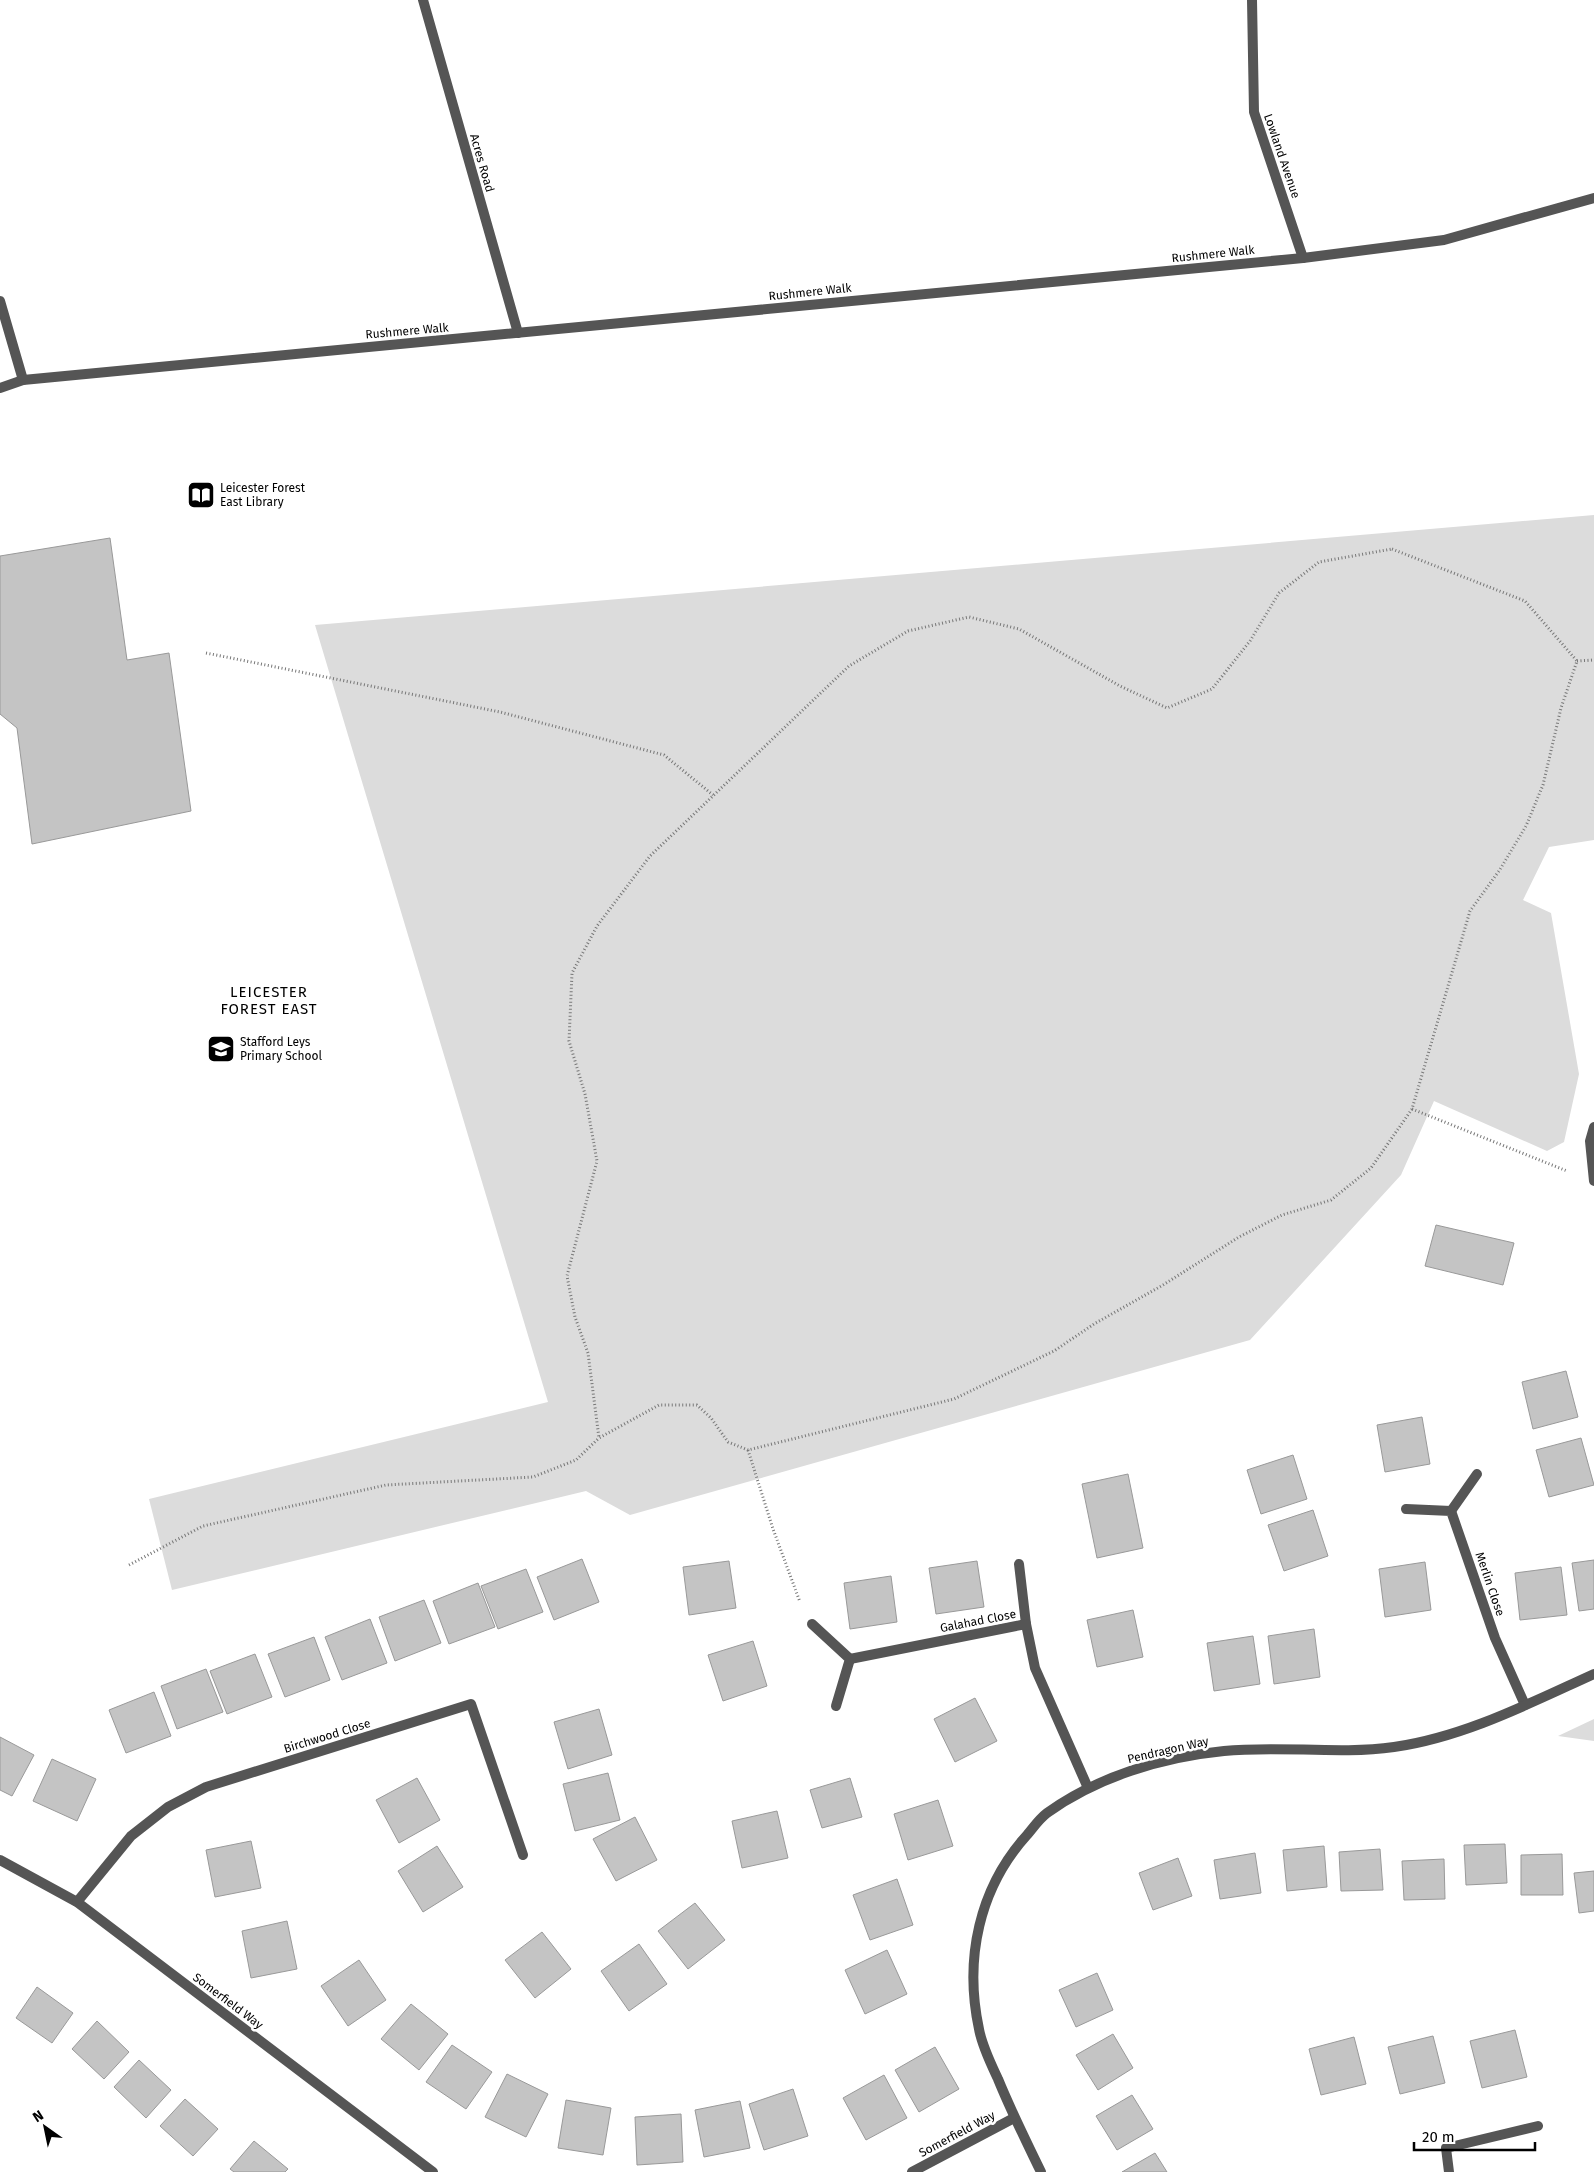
<svg xmlns="http://www.w3.org/2000/svg" width="1594" height="2172" font-family="'Fira Sans',sans-serif">
	<rect width="100%" height="100%" fill="#fff"/>
	<g fill="#dcdcdc">
		<polygon points="1594,515 1594,840 1549,847 1523,900 1551,913 1579,1074 1564,1142 1547,1151 1434,1101 1401,1175 1250,1340 630,1515 586,1491 172,1590 149,1499 548,1402 315,625"/>
		<polygon points="1594,1719 1594,1741 1558,1736"/>
	</g>
	<g fill="#c4c4c4" stroke="#999">
		<polygon points="110,538 127,660 169,653 191,811 32,844 17,728 0,714 0,556"/>
		<polygon points="1436,1225 1514,1243 1503,1285 1425,1266"/>
		<polygon points="1566,1371 1578,1417 1533,1429 1522,1382"/>
		<polygon points="1422,1417 1430,1464 1385,1472 1377,1425"/>
		<polygon points="1581,1438 1594,1485 1549,1497 1536,1450"/>
		<polygon points="1293,1455 1307,1499 1261,1514 1247,1470"/>
		<polygon points="1128,1474 1143,1548 1097,1558 1082,1484"/>
		<polygon points="1313,1510 1328,1556 1284,1571 1268,1525"/>
		<polygon points="582,1559 599,1602 554,1620 537,1577"/>
		<polygon points="1594,1560 1594,1609 1579,1611 1572,1563"/>
		<polygon points="729,1561 736,1608 689,1615 683,1567"/>
		<polygon points="977,1561 984,1607 936,1614 929,1568"/>
		<polygon points="1425,1562 1431,1610 1385,1617 1379,1569"/>
		<polygon points="1561,1567 1567,1615 1520,1620 1515,1573"/>
		<polygon points="526,1569 543,1612 498,1629 481,1586"/>
		<polygon points="891,1576 897,1622 850,1629 844,1583"/>
		<polygon points="478,1583 495,1627 449,1644 433,1601"/>
		<polygon points="424,1600 441,1643 395,1661 379,1617"/>
		<polygon points="1133,1610 1143,1657 1097,1667 1087,1620"/>
		<polygon points="370,1619 387,1663 342,1680 325,1637"/>
		<polygon points="1314,1629 1320,1677 1274,1684 1268,1636"/>
		<polygon points="1253,1636 1260,1684 1214,1691 1207,1643"/>
		<polygon points="314,1637 330,1680 285,1697 268,1654"/>
		<polygon points="753,1641 767,1686 723,1701 708,1655"/>
		<polygon points="255,1654 272,1697 227,1714 210,1671"/>
		<polygon points="206,1669 223,1712 177,1729 161,1686"/>
		<polygon points="154,1692 171,1736 126,1753 109,1710"/>
		<polygon points="975,1698 997,1741 955,1762 934,1719"/>
		<polygon points="599,1709 612,1755 568,1769 554,1722"/>
		<polygon points="0,1737 34,1755 12,1796 0,1790"/>
		<polygon points="52,1759 96,1779 77,1821 33,1801"/>
		<polygon points="608,1773 620,1820 575,1831 563,1784"/>
		<polygon points="417,1778 440,1820 399,1843 376,1800"/>
		<polygon points="850,1778 862,1817 822,1828 810,1790"/>
		<polygon points="938,1800 953,1846 908,1860 894,1814"/>
		<polygon points="777,1811 788,1858 742,1868 732,1821"/>
		<polygon points="635,1817 657,1860 616,1881 593,1839"/>
		<polygon points="251,1841 261,1888 215,1897 206,1850"/>
		<polygon points="1505,1844 1507,1883 1466,1885 1464,1845"/>
		<polygon points="437,1846 463,1887 423,1912 398,1871"/>
		<polygon points="1324,1846 1327,1887 1287,1891 1283,1850"/>
		<polygon points="1380,1849 1383,1890 1341,1891 1339,1852"/>
		<polygon points="1255,1853 1261,1893 1220,1899 1214,1860"/>
		<polygon points="1562,1854 1563,1895 1521,1895 1521,1855"/>
		<polygon points="1178,1858 1192,1896 1153,1910 1139,1873"/>
		<polygon points="1444,1859 1445,1899 1404,1900 1402,1861"/>
		<polygon points="1594,1871 1594,1911 1579,1913 1574,1873"/>
		<polygon points="897,1879 913,1925 870,1940 853,1895"/>
		<polygon points="695,1903 725,1940 688,1969 658,1931"/>
		<polygon points="287,1921 297,1969 251,1978 242,1931"/>
		<polygon points="542,1932 571,1969 535,1998 505,1960"/>
		<polygon points="639,1944 667,1984 629,2011 601,1971"/>
		<polygon points="887,1950 907,1994 865,2014 845,1970"/>
		<polygon points="359,1960 386,2000 348,2026 321,1986"/>
		<polygon points="1097,1973 1113,2010 1076,2027 1059,1990"/>
		<polygon points="37,1987 73,2013 52,2043 16,2018"/>
		<polygon points="411,2004 448,2034 419,2070 381,2039"/>
		<polygon points="97,2021 129,2052 104,2079 72,2049"/>
		<polygon points="1515,2030 1527,2077 1482,2088 1470,2041"/>
		<polygon points="1113,2034 1133,2068 1098,2090 1076,2055"/>
		<polygon points="1433,2036 1445,2083 1400,2094 1388,2047"/>
		<polygon points="1354,2037 1366,2084 1321,2095 1309,2049"/>
		<polygon points="452,2045 492,2072 466,2109 426,2082"/>
		<polygon points="935,2047 959,2089 919,2112 895,2070"/>
		<polygon points="139,2060 171,2090 146,2118 114,2087"/>
		<polygon points="507,2074 548,2094 526,2137 485,2117"/>
		<polygon points="884,2075 907,2118 866,2140 843,2098"/>
		<polygon points="793,2089 808,2136 764,2150 749,2104"/>
		<polygon points="1132,2095 1153,2129 1117,2150 1096,2116"/>
		<polygon points="185,2099 218,2129 193,2156 160,2126"/>
		<polygon points="566,2100 611,2108 603,2155 558,2148"/>
		<polygon points="740,2101 750,2148 704,2157 695,2110"/>
		<polygon points="681,2114 683,2162 637,2165 635,2117"/>
		<polygon points="254,2141 288,2169 285,2172 234,2172 230,2169"/>
		<polygon points="1155,2153 1167,2172 1122,2172"/>
	</g>
	<g fill="none" stroke-linecap="round" stroke-linejoin="round">
		<g stroke="#777" stroke-width="3" stroke-dasharray="1 2.5" stroke-linecap="butt">
			<polygon points="1392,549 1525,601 1577,661 1561,708 1543,785 1526,826 1499,871 1470,911 1412,1109 1371,1168 1331,1200 1282,1215 1239,1237 1163,1285 1094,1324 1054,1351 954,1399 748,1450 728,1442 711,1418 697,1405 659,1405 599,1438 588,1353 575,1317 567,1276 597,1161 585,1094 569,1041 572,973 597,926 650,856 849,666 908,631 969,617 1019,629 1120,686 1167,708 1212,689 1250,641 1279,593 1319,562"/>
			<polyline points="206,653 500,712 664,755 713,795"/>
			<polyline points="1577,661 1594,660"/>
			<polyline points="1412,1109 1567,1171"/>
			<polyline points="748,1450 773,1529 800,1602"/>
			<polyline points="129,1565 203,1526 386,1485 533,1477 576,1460 599,1438"/>
		</g>
		<g stroke="#555" stroke-width="10">
			<polyline points="423,0 518,333"/>
			<polyline points="1252,0 1254,112 1303,258"/>
			<polyline points="0,301 23,380"/>
			<polyline points="0,388 23,380 1303,258 1444,240 1594,198"/>
			<polyline points="1594,1127 1590,1141 1594,1181"/>
			<polyline points="1406,1509 1451,1511 1495,1638 1525,1705"/>
			<polyline points="1451,1511 1477,1474"/>
			<polyline points="1019,1564 1026,1624"/>
			<polyline points="812,1624 850,1659 836,1706"/>
			<polyline points="850,1659 1026,1624 1035,1668 1088,1788"/>
			<polyline points="0,1860 77,1902 433,2172"/>
			<polyline points="77,1902 131,1836 168,1807 206,1787 471,1704 523,1855"/>
			<polyline points="912,2172 1014,2118"/>
			<path d="M1041,2172C1026,2141 1011,2111 998,2079C991,2064 982,2046 979,2029C964,1959 979,1888 1027,1835C1033,1828 1039,1819 1047,1813C1097,1777 1162,1757 1224,1751C1280,1745 1337,1755 1394,1747C1464,1737 1530,1703 1594,1674"/>
			<polyline points="1449,2172 1446,2148 1538,2126"/>
		</g>
	</g>
	<defs>
		<g id="library-square" transform="scale(1.4375)"><rect x="-9" y="-9" width="18" height="18" rx="4" fill="#000" stroke="#fff"/><path d="M-6-4Q-3-5.5-.7-3.5V5Q-3 3-6 4ZM6-4Q3-5.5 .7-3.5V5Q3 3 6 4Z" fill="#fff"/></g>
		<g id="school-square" transform="scale(1.4375)"><rect x="-9" y="-9" width="18" height="18" rx="4" fill="#000" stroke="#fff"/><path d="M0-5L7-2L0 1L-7-2ZM-4 1L0 2.5L4 1V4Q0 6-4 4Z" fill="#fff"/></g>
	</defs>
	<g fill-rule="evenodd">
		<use href="#library-square" x="201" y="495"/>
		<use href="#school-square" x="221" y="1049"/>
	</g>
	<g text-anchor="middle" dominant-baseline="central" stroke-width="5" stroke-linejoin="round" paint-order="stroke">
		<g font-size="12" fill="#000" stroke="#fff">
			<text transform="translate(1282 156) rotate(71)">Lowland Avenue</text>
			<text transform="translate(482 163) rotate(74)">Acres Road</text>
			<text transform="translate(1213 254) rotate(-6)">Rushmere Walk</text>
			<text transform="translate(810 292) rotate(-6)">Rushmere Walk</text>
			<text transform="translate(407 331) rotate(-5)">Rushmere Walk</text>
			<text transform="translate(1490 1584) rotate(71)">Merlin Close</text>
			<text transform="translate(978 1621) rotate(-11)">Galahad Close</text>
			<text transform="translate(327 1736) rotate(-17)">Birchwood Close</text>
			<text transform="translate(1168 1750) rotate(-13)">Pendragon Way</text>
			<text transform="translate(228 2001) rotate(37)">Somerfield Way</text>
			<text transform="translate(957 2134) rotate(-28)">Somerfield Way</text>
		</g>
		<g font-size="12" fill="#000" stroke="#fff" text-anchor="start">
			<text x="220" y="488">Leicester Forest<tspan x="220" dy="14">East Library</tspan></text>
			<text x="240" y="1042">Stafford Leys<tspan x="240" dy="14">Primary School</tspan></text>
		</g>
		<g font-size="15" letter-spacing="1" fill="#000" stroke="#fff">
			<text x="269" y="992">LEICESTER<tspan x="269" dy="17">FOREST EAST</tspan></text>
		</g>
	</g>
	<g transform="translate(45 2127) rotate(327)" stroke="#ffffff" stroke-width="4" paint-order="stroke">
	<path d="M0-4L9 19L0 12L-9 19Z" fill="#000000"/>
	<text y="-8" font-size="14" font-weight="bold" text-anchor="middle" fill="#000000">N</text>
	</g>
	<path d="M1414 2142v8h121v-8" fill="none" stroke="#000000" stroke-width="2.5"/>
	<text x="1422" y="2142" font-size="15" fill="#000000" stroke="#ffffff" stroke-width="4" paint-order="stroke">20 m</text>
</svg>
